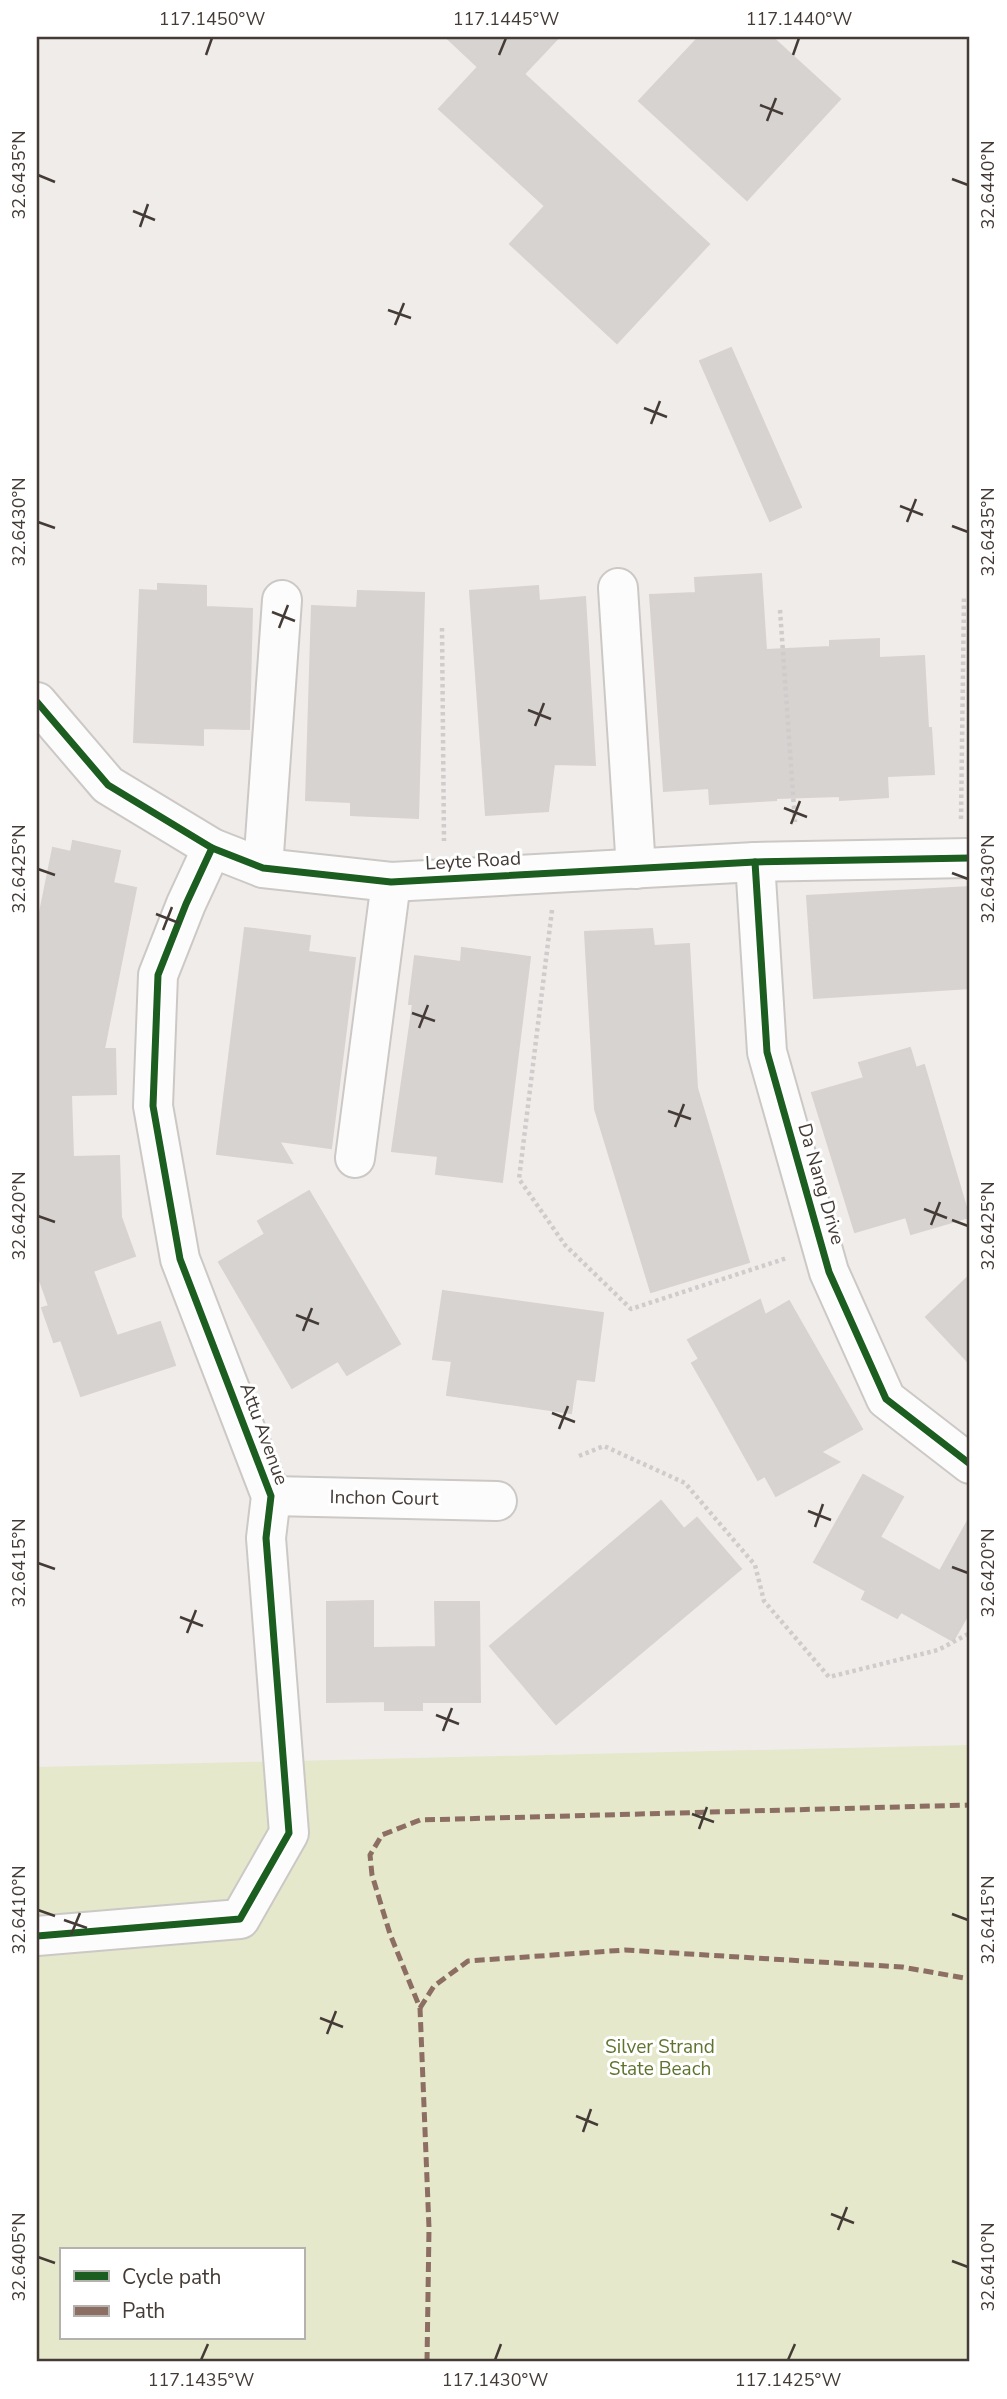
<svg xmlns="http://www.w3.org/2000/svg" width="1007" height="2399" font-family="'Nunito Sans',sans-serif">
	<rect width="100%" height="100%" fill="#efecea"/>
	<path fill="#e5e8cb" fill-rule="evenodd" d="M970,1745V2362H37V1767ZM61,2250H303V2338H61Z"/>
	<g fill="#d7d3d1" stroke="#d8d2d0" stroke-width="2">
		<polygon points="446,37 559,37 524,74 709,244 617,343 510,244 545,206 439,109 478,67"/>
		<polygon points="699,37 772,37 840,99 747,200 639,101"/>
		<polygon points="731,348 801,507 770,521 700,361"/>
		<polygon points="761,574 766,650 830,647 830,641 879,639 879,658 924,656 928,728 931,728 934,774 887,776 888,797 840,800 840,796 776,798 776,800 710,804 709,788 664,791 650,595 696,593 695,578"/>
		<polygon points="158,584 206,586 206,607 252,609 249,729 203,728 203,745 134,742 140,590 158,591"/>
		<polygon points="538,586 539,601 585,597 595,765 554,764 548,811 486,815 470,591"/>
		<polygon points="358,591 424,593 418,818 351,815 351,802 306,800 312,606 357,608"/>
		<polygon points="73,841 120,851 113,883 136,888 104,1049 115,1049 116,1094 71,1095 73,1157 119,1156 121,1217 135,1256 93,1271 117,1336 160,1322 175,1365 81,1396 61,1340 54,1342 42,1308 49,1306 37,1272 37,927 53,848 71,852"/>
		<polygon points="970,887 970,988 814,998 807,896"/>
		<polygon points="245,928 310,936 308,952 355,958 331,1148 279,1141 292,1163 217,1154"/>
		<polygon points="652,929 654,946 689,944 697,1088 749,1262 651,1292 595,1109 585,932"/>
		<polygon points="462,948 530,957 502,1182 436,1174 438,1156 392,1151 413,1004 409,1004 415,956 461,962"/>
		<polygon points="910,1048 916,1068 924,1065 969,1217 911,1234 906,1217 855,1232 812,1093 864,1078 859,1063"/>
		<polygon points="309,1191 400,1344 347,1375 338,1361 292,1388 219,1262 265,1234 258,1221"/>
		<polygon points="970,1275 970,1364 926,1317"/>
		<polygon points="443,1291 603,1313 594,1381 576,1379 571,1413 447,1395 452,1361 433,1359"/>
		<polygon points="760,1300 765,1315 789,1301 862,1429 821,1452 839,1462 776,1496 765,1476 758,1480 715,1403 692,1363 699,1359 688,1340"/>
		<polygon points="863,1475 903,1497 880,1537 940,1571 970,1517 970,1611 953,1641 901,1612 897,1618 862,1599 866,1591 814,1562"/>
		<polygon points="661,1501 684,1529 697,1518 741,1569 556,1724 490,1646"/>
		<polygon points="373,1601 373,1648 436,1647 435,1602 479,1602 480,1702 422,1702 422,1710 385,1710 385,1701 327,1702 327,1602"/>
	</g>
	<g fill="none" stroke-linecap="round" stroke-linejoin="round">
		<g stroke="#ccc8c6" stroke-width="42">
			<g id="minor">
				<polyline points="618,588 636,869"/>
				<polyline points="37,702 108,785 212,848 263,868 391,882 755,862 970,858"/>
				<polyline points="755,862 767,1052 829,1272 886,1399 970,1464"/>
				<polyline points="263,868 282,600"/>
				<polyline points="355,1158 391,882"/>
				<polyline points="271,1496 497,1501"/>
				<polyline points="37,1936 240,1919 289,1833 266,1538 271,1496 180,1259 153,1106 158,975 186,904 212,848"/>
			</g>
		</g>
		<g stroke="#d0cccb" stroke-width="4.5" stroke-dasharray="3.5 3.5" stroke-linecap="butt">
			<polyline points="780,610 795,822"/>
			<polyline points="442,628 444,841"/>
			<polyline points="961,819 964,596"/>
			<polyline points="552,910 519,1179 565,1245 631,1309 787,1258"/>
			<polyline points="579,1456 604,1446 685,1483 755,1565 764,1601 829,1677 938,1650 970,1633"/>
		</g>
		<use href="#minor" stroke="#fdfcfc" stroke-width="38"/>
		<g stroke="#8d6e63" stroke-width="5" stroke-dasharray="10 5" stroke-linecap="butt">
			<polyline points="420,2008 434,1986 468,1961 625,1950 902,1967 970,1979"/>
			<polyline points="427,2362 429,2228 420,2008 390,1934 372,1875 370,1855 382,1835 420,1820 970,1805"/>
		</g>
		<g stroke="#fff" stroke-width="11">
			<g id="cycleway">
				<polyline points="37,702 108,785 212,848 263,868 391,882 755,862 970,858"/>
				<polyline points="755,862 767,1052 829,1272 886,1399 970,1464"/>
				<polyline points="37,1936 240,1919 289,1833 266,1538 271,1496 180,1259 153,1106 158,975 186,904 212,848"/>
			</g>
		</g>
		<use href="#cycleway" stroke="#1b5e20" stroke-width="7"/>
	</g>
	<path fill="none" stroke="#453b36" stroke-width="2.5" d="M206,55L212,38M499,55L506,38M793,55L799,38M760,105L783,114M767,121L776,98M38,175L55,182M952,179L968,185M133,211L155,220M140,227L148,204M388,310L411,318M395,325L404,303M644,408L667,417M651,424L660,401M900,506L923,515M38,522L55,528M907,522L916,499M952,526L968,532M272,612L295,621M279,628L288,605M528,710L551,719M535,726L544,703M784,808L807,817M791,824L800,801M38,869L55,875M952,873L968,879M156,914L179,923M163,930L172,907M412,1013L435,1021M419,1028L428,1005M668,1111L691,1119M675,1127L684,1104M924,1209L947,1218M38,1216L55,1222M952,1220L968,1226M931,1225L940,1202M296,1315L319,1324M303,1331L312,1308M552,1413L575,1422M559,1429L568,1406M808,1511L831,1520M815,1527L823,1504M38,1563L55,1569M952,1567L968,1573M180,1617L203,1626M187,1633L196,1610M436,1715L459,1724M443,1731L452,1708M692,1814L714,1822M699,1829L707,1807M38,1910L55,1916M952,1914L968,1920M64,1920L87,1928M71,1935L80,1913M320,2018L343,2027M327,2034L336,2011M576,2116L598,2125M583,2132L591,2109M831,2214L854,2223M838,2230L847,2207M38,2257L55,2263M952,2261L968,2267M201,2360L208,2344M495,2360L501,2344M788,2360L795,2344"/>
	<g text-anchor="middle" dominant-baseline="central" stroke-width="6" stroke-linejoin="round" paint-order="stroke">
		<g font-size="19" fill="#453b36" stroke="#fff">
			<text transform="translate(473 861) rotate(-3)">Leyte Road</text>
			<text transform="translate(821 1184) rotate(74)">Da Nang Drive</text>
			<text transform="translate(264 1434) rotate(70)">Attu Avenue</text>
			<text transform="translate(384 1498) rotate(1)">Inchon Court</text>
		</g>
		<g font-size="19" fill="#5e742d" stroke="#fff">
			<text x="660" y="2047">Silver Strand<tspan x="660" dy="22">State Beach</tspan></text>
		</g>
	</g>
	<rect width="1007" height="2399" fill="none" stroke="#ffffff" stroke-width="77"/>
	<rect x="60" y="2248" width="245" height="91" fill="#ffffff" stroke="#b5b1af" stroke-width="2"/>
	<rect x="74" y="2271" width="35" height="10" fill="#1b5e20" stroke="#b5b1af" stroke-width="2"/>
	<text x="122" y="2284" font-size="21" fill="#453b36">Cycle path</text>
	<rect x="74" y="2306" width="35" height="10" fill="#8d6e63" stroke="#b5b1af" stroke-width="2"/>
	<text x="122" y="2318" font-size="21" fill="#453b36">Path</text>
	<rect x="38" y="38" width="930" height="2322" fill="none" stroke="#453b36" stroke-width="2.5"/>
	<g font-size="18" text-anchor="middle" fill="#453b36">
		<text x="212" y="25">117.1450°W</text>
		<text x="506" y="25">117.1445°W</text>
		<text x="799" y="25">117.1440°W</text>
		<text transform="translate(19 175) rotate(-90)" y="6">32.6435°N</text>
		<text transform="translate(988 185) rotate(-90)" y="6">32.6440°N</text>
		<text transform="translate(19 522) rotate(-90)" y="6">32.6430°N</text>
		<text transform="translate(988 532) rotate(-90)" y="6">32.6435°N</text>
		<text transform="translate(19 869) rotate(-90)" y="6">32.6425°N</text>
		<text transform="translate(988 879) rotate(-90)" y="6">32.6430°N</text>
		<text transform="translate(19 1216) rotate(-90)" y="6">32.6420°N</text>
		<text transform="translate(988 1226) rotate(-90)" y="6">32.6425°N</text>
		<text transform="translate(19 1563) rotate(-90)" y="6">32.6415°N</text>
		<text transform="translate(988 1573) rotate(-90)" y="6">32.6420°N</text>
		<text transform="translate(19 1910) rotate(-90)" y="6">32.6410°N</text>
		<text transform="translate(988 1920) rotate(-90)" y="6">32.6415°N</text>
		<text transform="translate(19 2257) rotate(-90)" y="6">32.6405°N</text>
		<text transform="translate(988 2267) rotate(-90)" y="6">32.6410°N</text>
		<text x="201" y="2386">117.1435°W</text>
		<text x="495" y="2386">117.1430°W</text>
		<text x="788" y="2386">117.1425°W</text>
	</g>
</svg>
